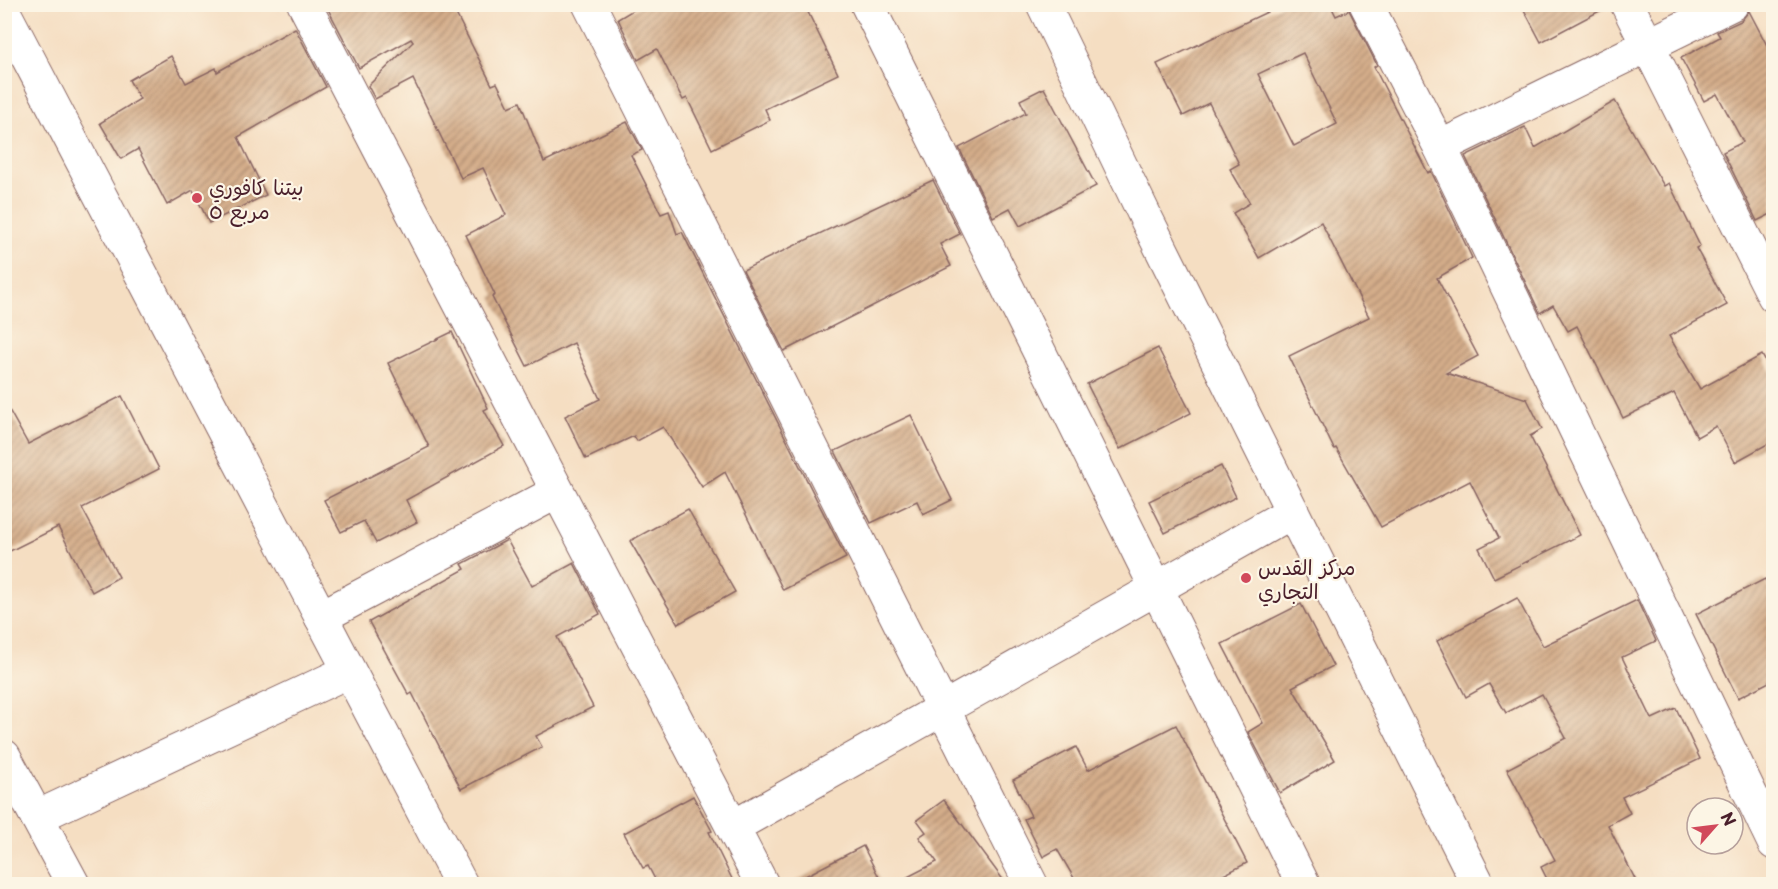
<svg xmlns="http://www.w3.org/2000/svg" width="1778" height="889" font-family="'Playpen Sans','Playpen Sans Arabic',sans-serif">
	<defs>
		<pattern id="building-hatch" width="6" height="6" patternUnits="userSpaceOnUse" patternTransform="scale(1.5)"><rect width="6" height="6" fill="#d4ad8a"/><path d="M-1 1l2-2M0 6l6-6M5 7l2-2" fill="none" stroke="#ae8c71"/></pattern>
	</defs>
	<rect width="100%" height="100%" fill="#fcf5e5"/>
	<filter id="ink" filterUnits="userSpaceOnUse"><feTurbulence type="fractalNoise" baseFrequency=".0167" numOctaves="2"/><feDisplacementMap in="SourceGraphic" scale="12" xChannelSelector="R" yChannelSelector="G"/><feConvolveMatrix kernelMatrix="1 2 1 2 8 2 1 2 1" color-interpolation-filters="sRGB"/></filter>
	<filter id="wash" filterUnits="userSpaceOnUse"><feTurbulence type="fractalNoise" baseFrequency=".008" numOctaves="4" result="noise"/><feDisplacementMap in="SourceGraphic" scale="24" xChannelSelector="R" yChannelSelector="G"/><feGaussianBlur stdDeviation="1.35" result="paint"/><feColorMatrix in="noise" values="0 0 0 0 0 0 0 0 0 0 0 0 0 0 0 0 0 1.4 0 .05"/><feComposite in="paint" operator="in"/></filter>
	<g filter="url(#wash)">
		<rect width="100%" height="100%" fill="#f5dec2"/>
		<g id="blocks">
			<g fill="url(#building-hatch)" fill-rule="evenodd">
				<polygon points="336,4 451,4 492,85 497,83 509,107 520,102 544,162 627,122 642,150 631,155 661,214 669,211 677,234 682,232 846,558 783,590 725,472 702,487 663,427 637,441 634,436 586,459 565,416 600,399 574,343 527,366 492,297 495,295 466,235 506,215 483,168 461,178 413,79 375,99 368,86 413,42 411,39 359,68 328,9"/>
				<polygon points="643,4 804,4 838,74 765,109 770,120 712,149 687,98 683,100 657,49 638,60 618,19"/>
				<path d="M1284,4H1330L1336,16L1349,10L1377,65L1374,67L1428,173L1431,171L1472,258L1437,278L1478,356L1446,373L1527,399L1542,429L1530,436L1580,535L1494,578L1479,548L1499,538L1470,481L1381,527L1336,448L1334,449L1289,356L1369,317L1321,222L1259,258L1233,213L1250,203L1230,169L1239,164L1209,103L1183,116L1157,64ZM1303,53L1337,124L1294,146L1258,74Z"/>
				<polygon points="1521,4 1609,4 1609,6 1541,42"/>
				<polygon points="1749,11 1773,57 1773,213 1757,221 1723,152 1743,142 1717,94 1704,101 1681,58 1720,37 1717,32 1741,21"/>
				<polygon points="295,28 326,87 238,137 266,195 209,223 193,190 167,205 138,149 121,159 100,123 140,99 129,80 171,56 186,83 216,68 217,72"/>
				<polygon points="1044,88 1096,186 1020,226 1010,208 993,217 959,148 1026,113 1020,100"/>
				<polygon points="1615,101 1664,186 1669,183 1700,246 1696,248 1727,305 1669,336 1700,389 1762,355 1773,375 1773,441 1735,462 1716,426 1697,437 1674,393 1623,418 1577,326 1568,331 1553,305 1540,313 1465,156 1525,127 1535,148"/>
				<polygon points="933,180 960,234 940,244 951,266 784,351 743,270"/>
				<polygon points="452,332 488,408 484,410 504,446 406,500 417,522 376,543 364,521 341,532 324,500 429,447 388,363"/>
				<polygon points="1158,348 1191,413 1120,449 1087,384"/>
				<polygon points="122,396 159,469 82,508 119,577 92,592 58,527 4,554 4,401 28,444"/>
				<polygon points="911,415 952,500 923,514 917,501 871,523 835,451"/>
				<polygon points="1221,466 1236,497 1165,533 1149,501"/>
				<polygon points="688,509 735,592 678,624 630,541"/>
				<polygon points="507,540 532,586 574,563 600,614 557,637 593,707 536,736 542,747 461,789 412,693 409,695 369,622 465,569 462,564"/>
				<polygon points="1765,579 1773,595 1773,680 1738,698 1696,614"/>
				<polygon points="1517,598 1543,646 1637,600 1656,641 1622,657 1652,719 1676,708 1700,759 1622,797 1630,813 1608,825 1638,885 1550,885 1541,867 1555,860 1507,769 1566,738 1542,694 1506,713 1489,684 1466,697 1437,641"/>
				<polygon points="1301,604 1333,666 1292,687 1335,760 1280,793 1248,732 1263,723 1222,644"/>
				<polygon points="1176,725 1247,863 1204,885 1078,885 1057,849 1043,857 1024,819 1031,816 1013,780 1076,747 1088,770"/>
				<polygon points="693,796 712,831 709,832 735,885 658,885 648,866 643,868 624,833"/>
				<polygon points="944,800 1007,885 892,885 937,862 919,837 926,832 917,820"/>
				<polygon points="863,846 883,885 788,885"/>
			</g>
		</g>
	</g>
	<g filter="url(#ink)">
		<use href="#blocks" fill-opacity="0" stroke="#866260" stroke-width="1.5"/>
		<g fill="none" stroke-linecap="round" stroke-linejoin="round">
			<g stroke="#866260" stroke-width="35">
				<g id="street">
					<polyline points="304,4 762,884"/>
					<polyline points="589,4 1031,884"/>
					<polyline points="867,4 1303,884"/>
					<polyline points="1366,4 1440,147 1774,843"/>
					<polyline points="1627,4 1774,296"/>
					<polyline points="4,12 461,884"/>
					<polyline points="1440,147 1732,4"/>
					<polyline points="321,617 557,492"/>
					<polyline points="4,756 73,884"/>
					<polyline points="37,817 349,671"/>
					<polyline points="733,827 1292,512"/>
				</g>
			</g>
			<g stroke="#866260" stroke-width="35">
				<polyline id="secondary" points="1043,4 1147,220 1478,884"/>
			</g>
			<use href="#street" stroke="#fff" stroke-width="33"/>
			<use href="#secondary" stroke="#fff" stroke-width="33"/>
		</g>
	</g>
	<g fill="#d1495b" stroke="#fcf5e5" stroke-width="2">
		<circle cx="197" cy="198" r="6"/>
		<circle cx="1246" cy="578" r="6"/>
	</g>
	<g text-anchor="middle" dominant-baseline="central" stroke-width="4.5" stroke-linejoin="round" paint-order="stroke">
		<g font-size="21" fill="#4a1f2b" stroke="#fcf5e5" text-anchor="start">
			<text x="209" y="186">بيتنا كافوري<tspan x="209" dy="24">مربع ٥</tspan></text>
			<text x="1258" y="566">مركز القدس<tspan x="1258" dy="24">التجاري</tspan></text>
		</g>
	</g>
	<rect width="1778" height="889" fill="none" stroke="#fcf5e5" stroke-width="24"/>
	<g transform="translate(1715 826) rotate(62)"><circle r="28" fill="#fcf5e5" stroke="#b59f9b" stroke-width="1.5"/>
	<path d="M0-4.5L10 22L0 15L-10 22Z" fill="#d1495b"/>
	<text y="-9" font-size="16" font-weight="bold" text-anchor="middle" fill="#4a1f2b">N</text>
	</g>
</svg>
